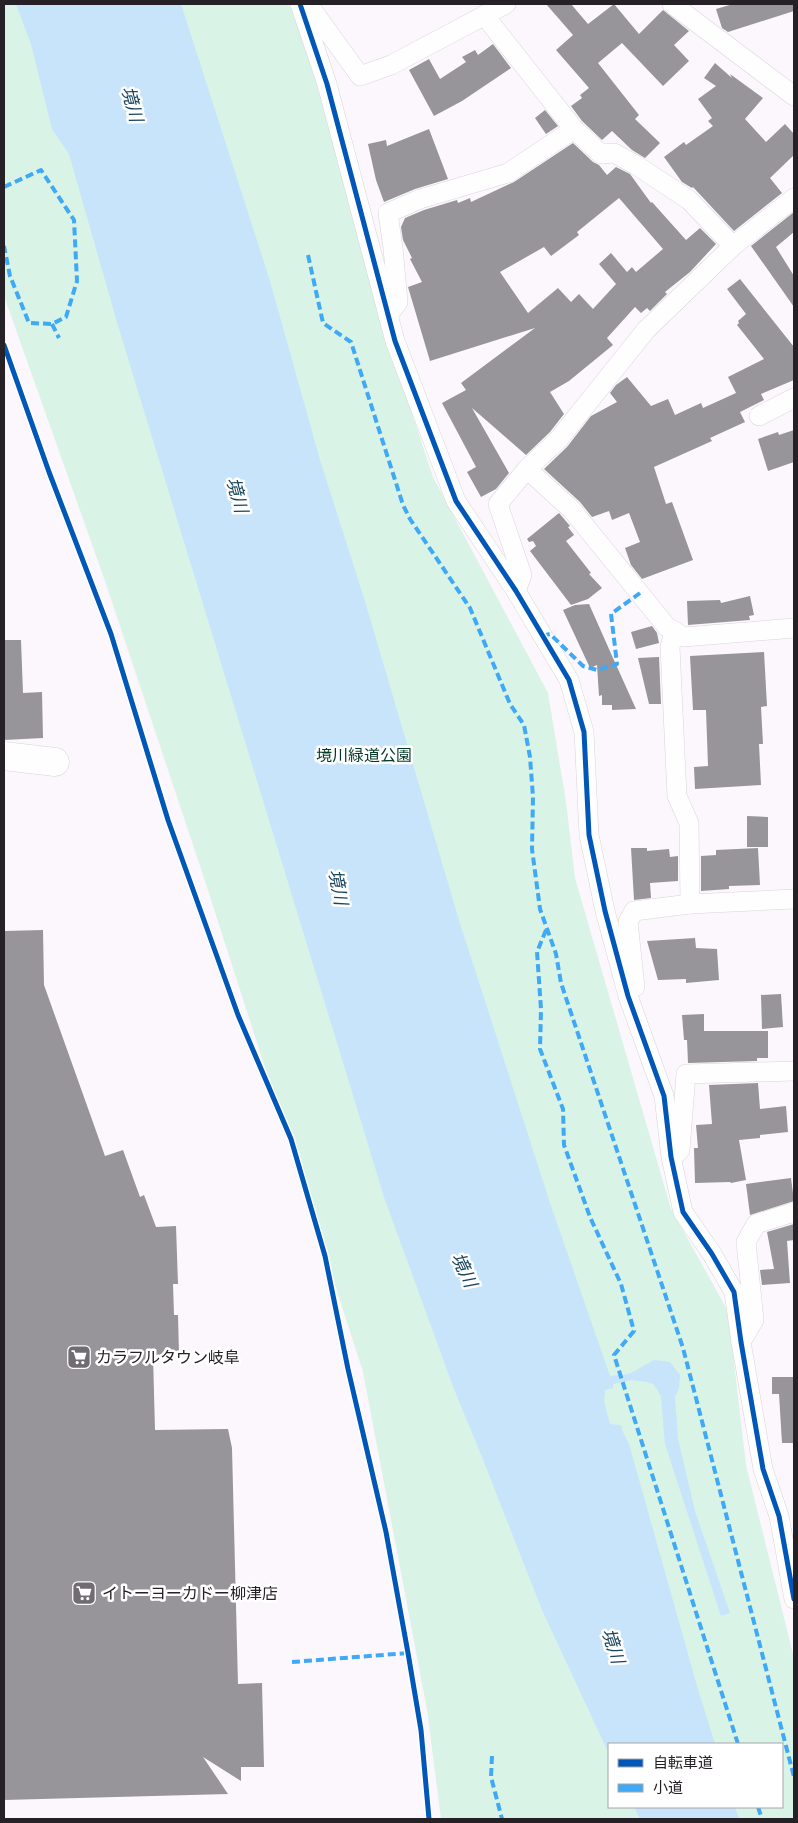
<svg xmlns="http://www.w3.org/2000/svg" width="798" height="1823" font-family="Karla,'Noto Sans JP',sans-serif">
	<rect width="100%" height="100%" fill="#fcf7fd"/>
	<path fill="#d9f3e7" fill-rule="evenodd" d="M4,4H289L307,51L396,365L433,477L548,693L566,802L575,878L671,1209L728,1311L746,1465L794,1658V1819H441L427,1710L363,1372L203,875L105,581L4,296ZM609,1744H782V1807H609Z"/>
	<g fill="#c7e4fb">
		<polygon points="16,4 181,4 270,281 320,460 364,598 458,917 550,1203 610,1376 629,1374 654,1360 670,1362 680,1375 679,1388 675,1397 678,1439 695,1511 730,1613 721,1616 665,1444 661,1397 657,1389 653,1384 647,1382 632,1380 613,1384 613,1388 605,1390 604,1401 610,1424 620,1425 622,1427 622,1430 629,1444 697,1686 715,1744 609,1744 609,1754 542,1610 482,1457 454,1389 385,1200 119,329 69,154 52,129 31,44"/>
		<polygon points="634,1807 735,1807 739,1819 640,1819"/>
	</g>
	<g fill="#979599" fill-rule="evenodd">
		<polygon points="546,4 571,4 588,24 614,4 639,34 663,10 689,31 674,45 689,61 663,86 622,43 598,63 639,115 635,119 660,143 645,158 632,150 612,131 602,140 582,121 571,106 582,98 580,95 589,88 556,50 573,35"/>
		<polygon points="733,4 794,4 794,11 728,32 722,28 716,9"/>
		<polygon points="493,44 511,68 462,101 434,116 409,70 429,59 440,79 466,62 462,57 475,50 478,55"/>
		<polygon points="715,63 732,78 730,74 763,98 745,119 766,142 785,124 794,134 794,155 770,178 782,193 734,231 693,187 692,188 682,182 664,157 684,142 686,145 713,126 708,121 712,118 698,99 716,86 704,78"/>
		<polygon points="545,110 558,126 546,134 535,118"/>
		<polygon points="429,129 448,179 415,189 384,202 376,180 368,144 386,140 387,146"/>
		<path d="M573,143L593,162L599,165L607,175L616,167L630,174L651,203L652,202L686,240L700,228L716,244L690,272L665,292L667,294L650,311L647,308L641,313L635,307L607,338L613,345L569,381L550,392L564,414L550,432L526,455L472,408L509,473L496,489L481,497L467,472L476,467L442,403L466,390L461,383L535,328L430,361L408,287L422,282L410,259L412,258L403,240L401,227L405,218L424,210L457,200L458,203L470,198L471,202L514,182ZM619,198L663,249L636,272L632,267L627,272L611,253L599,264L616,284L593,309L579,294L571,302L558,288L528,313L500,272L544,247L551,256L579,235L577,232Z"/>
		<polygon points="794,212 794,232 776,247 794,276 794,307 751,246"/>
		<polygon points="740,279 794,347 794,380 761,394 764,400 740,412 745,422 710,438 712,441 654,467 666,504 672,502 693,560 642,579 631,565 625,548 640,542 629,513 612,520 609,511 592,517 580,502 544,469 567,447 591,416 617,402 610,393 616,385 627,377 651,406 668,399 675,415 701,403 703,408 736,393 728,377 764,359 737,325 739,323 738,321 746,314 727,289"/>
		<polygon points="794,430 794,462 768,471 758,439 778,432 779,435"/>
		<polygon points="559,513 570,526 568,527 574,535 566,541 591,573 589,574 602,588 588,599 571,605 530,551 536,546 533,541 529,542 527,539"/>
		<polygon points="750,596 754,615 749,616 750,620 688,625 687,601 720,600 721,603"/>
		<polygon points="589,604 613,658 636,709 612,710 612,705 602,705 602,695 599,696 597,665 590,668 563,610 575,605"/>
		<polygon points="652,626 657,633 659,643 636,649 631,632"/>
		<polygon points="4,640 21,640 23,693 42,692 43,738 4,740"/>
		<polygon points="764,652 767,706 761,707 763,744 759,744 761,785 695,789 694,767 708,766 706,710 693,710 690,656"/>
		<polygon points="659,657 661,704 649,704 638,658"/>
		<polygon points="747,816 768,817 768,847 747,847"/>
		<polygon points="631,848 647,848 647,851 669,849 670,857 678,856 678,881 650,883 651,898 634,900"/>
		<polygon points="758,848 760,885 729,886 729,889 701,891 701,856 716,855 716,850"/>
		<polygon points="43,930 44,985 105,1156 123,1150 140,1197 144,1195 156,1227 176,1226 178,1284 173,1284 174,1315 178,1315 179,1354 153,1355 155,1430 228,1429 232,1448 238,1684 262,1683 264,1767 241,1767 241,1781 203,1757 228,1794 4,1800 4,931"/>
		<polygon points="695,938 696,948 717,949 719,980 686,983 686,979 658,980 647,941"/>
		<polygon points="781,994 783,1027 762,1029 761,995"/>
		<polygon points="704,1014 704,1031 768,1031 768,1058 757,1058 757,1061 688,1063 687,1040 684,1040 682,1015"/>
		<polygon points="758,1083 760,1109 786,1106 788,1132 760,1135 760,1138 739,1140 746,1180 731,1183 730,1182 695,1183 694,1148 698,1148 696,1125 712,1124 709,1085"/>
		<polygon points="791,1178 794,1201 750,1215 746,1184"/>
		<polygon points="794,1224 794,1240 787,1241 790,1283 762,1285 760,1270 774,1269 767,1232"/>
		<polygon points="772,1377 794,1377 794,1443 782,1443 779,1394 772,1394"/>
	</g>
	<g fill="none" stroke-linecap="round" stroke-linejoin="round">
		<g stroke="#d8d4d9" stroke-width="20">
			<g id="street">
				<polyline points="300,4 327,84 395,341 456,501 516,591 569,680 584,732 589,835 605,911 628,996 664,1096 671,1157 683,1212 712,1254 734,1292 741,1342 763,1469 779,1516 794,1599"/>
				<polyline points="308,4 360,76 391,65 506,4"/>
				<polyline points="672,4 794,96"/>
				<polyline points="484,15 574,129 601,154 614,153 636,165 689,200 733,246"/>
				<polyline points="388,315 398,302 393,248 388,213 420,199 508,173 574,129"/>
				<polyline points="759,416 794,398"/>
				<polyline points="527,469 572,510 667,627 684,637 794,628"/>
				<polyline points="516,591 522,575 498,504 527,469 558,440 646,330 733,246 794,198"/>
				<polyline points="674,631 670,647 677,796 689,823 690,904"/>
				<polyline points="635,987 628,922 634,911 690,904 794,899"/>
				<polyline points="676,1154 680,1150 686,1074 794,1071"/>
				<polyline points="741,1342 754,1320 746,1242 756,1224 794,1212"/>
			</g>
		</g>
		<g stroke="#d8d4d9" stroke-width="29">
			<polyline id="secondary" points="4,756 55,762"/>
		</g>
		<use href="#street" stroke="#fffeff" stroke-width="19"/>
		<use href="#secondary" stroke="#fffeff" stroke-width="28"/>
		<g stroke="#3fa9f5" stroke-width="4" stroke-dasharray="8 4" stroke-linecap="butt">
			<polyline points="4,187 41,170 74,220 77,281 66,317 52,324 29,323 10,276 4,246"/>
			<polyline points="308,255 323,323 351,342 403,505 410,519 470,608 510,704 524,725 530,757 533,797 532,849 540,909 556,954 561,983 683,1348 794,1777"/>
			<polyline points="52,324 59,338"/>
			<polyline points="542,636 550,634 583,666 597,670 617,664 611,614 640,593"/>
			<polyline points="546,930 537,952 541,1009 540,1049 563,1109 564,1145 590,1217 621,1284 634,1331 614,1355 738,1744"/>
			<polyline points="292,1662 408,1653"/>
			<polyline points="492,1756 491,1777 502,1819"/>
			<polyline points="758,1807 762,1819"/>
		</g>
		<g stroke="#fff" stroke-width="8">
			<g id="cycleway">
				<polyline points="300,4 327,84 395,341 456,501 516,591 569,680 584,732 589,835 605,911 628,996 664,1096 671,1157 683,1212 712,1254 734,1292 741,1342 763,1469 779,1516 794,1599"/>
				<polyline points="4,345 49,472 111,634 168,820 238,1015 291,1139 325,1256 348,1369 386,1532 408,1653 421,1730 429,1819"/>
			</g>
		</g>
		<use href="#cycleway" stroke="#0057b8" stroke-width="5"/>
	</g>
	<defs>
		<g id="supermarket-square" transform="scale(1.25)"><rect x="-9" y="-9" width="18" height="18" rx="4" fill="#706c71" stroke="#fff"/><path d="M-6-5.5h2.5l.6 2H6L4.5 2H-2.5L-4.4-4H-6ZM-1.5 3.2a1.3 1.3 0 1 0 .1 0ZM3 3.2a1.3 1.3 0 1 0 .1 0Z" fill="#fff"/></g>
	</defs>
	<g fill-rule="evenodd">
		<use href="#supermarket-square" x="79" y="1357"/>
		<use href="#supermarket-square" x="84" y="1593"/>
	</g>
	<g text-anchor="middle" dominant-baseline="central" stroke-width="5" stroke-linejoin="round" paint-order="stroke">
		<g font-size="16" fill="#033926" stroke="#fff">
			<text x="364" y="755">境川緑道公園</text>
		</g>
		<g font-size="16" fill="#252126" stroke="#fff" text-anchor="start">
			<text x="96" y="1357">カラフルタウン岐阜</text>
			<text x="102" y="1593">イトーヨーカドー柳津店</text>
		</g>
		<g font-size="18" font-style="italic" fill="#18445d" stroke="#fff">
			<text transform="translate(132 104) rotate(75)">境川</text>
			<text transform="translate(237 495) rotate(75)">境川</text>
			<text transform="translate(338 887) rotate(79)">境川</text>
			<text transform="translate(464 1270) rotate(65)">境川</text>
			<text transform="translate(613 1646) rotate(72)">境川</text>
		</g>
	</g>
	<rect width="798" height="1823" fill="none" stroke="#252126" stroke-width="10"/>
	<rect x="608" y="1743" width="175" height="65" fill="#ffffff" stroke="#a8a6a8"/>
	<rect x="618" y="1759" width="25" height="8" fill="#0057b8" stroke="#a8a6a8"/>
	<text x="653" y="1768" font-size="15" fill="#252126">自転車道</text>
	<rect x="618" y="1784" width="25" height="8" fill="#3fa9f5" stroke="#a8a6a8"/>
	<text x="653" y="1793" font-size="15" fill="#252126">小道</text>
</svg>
